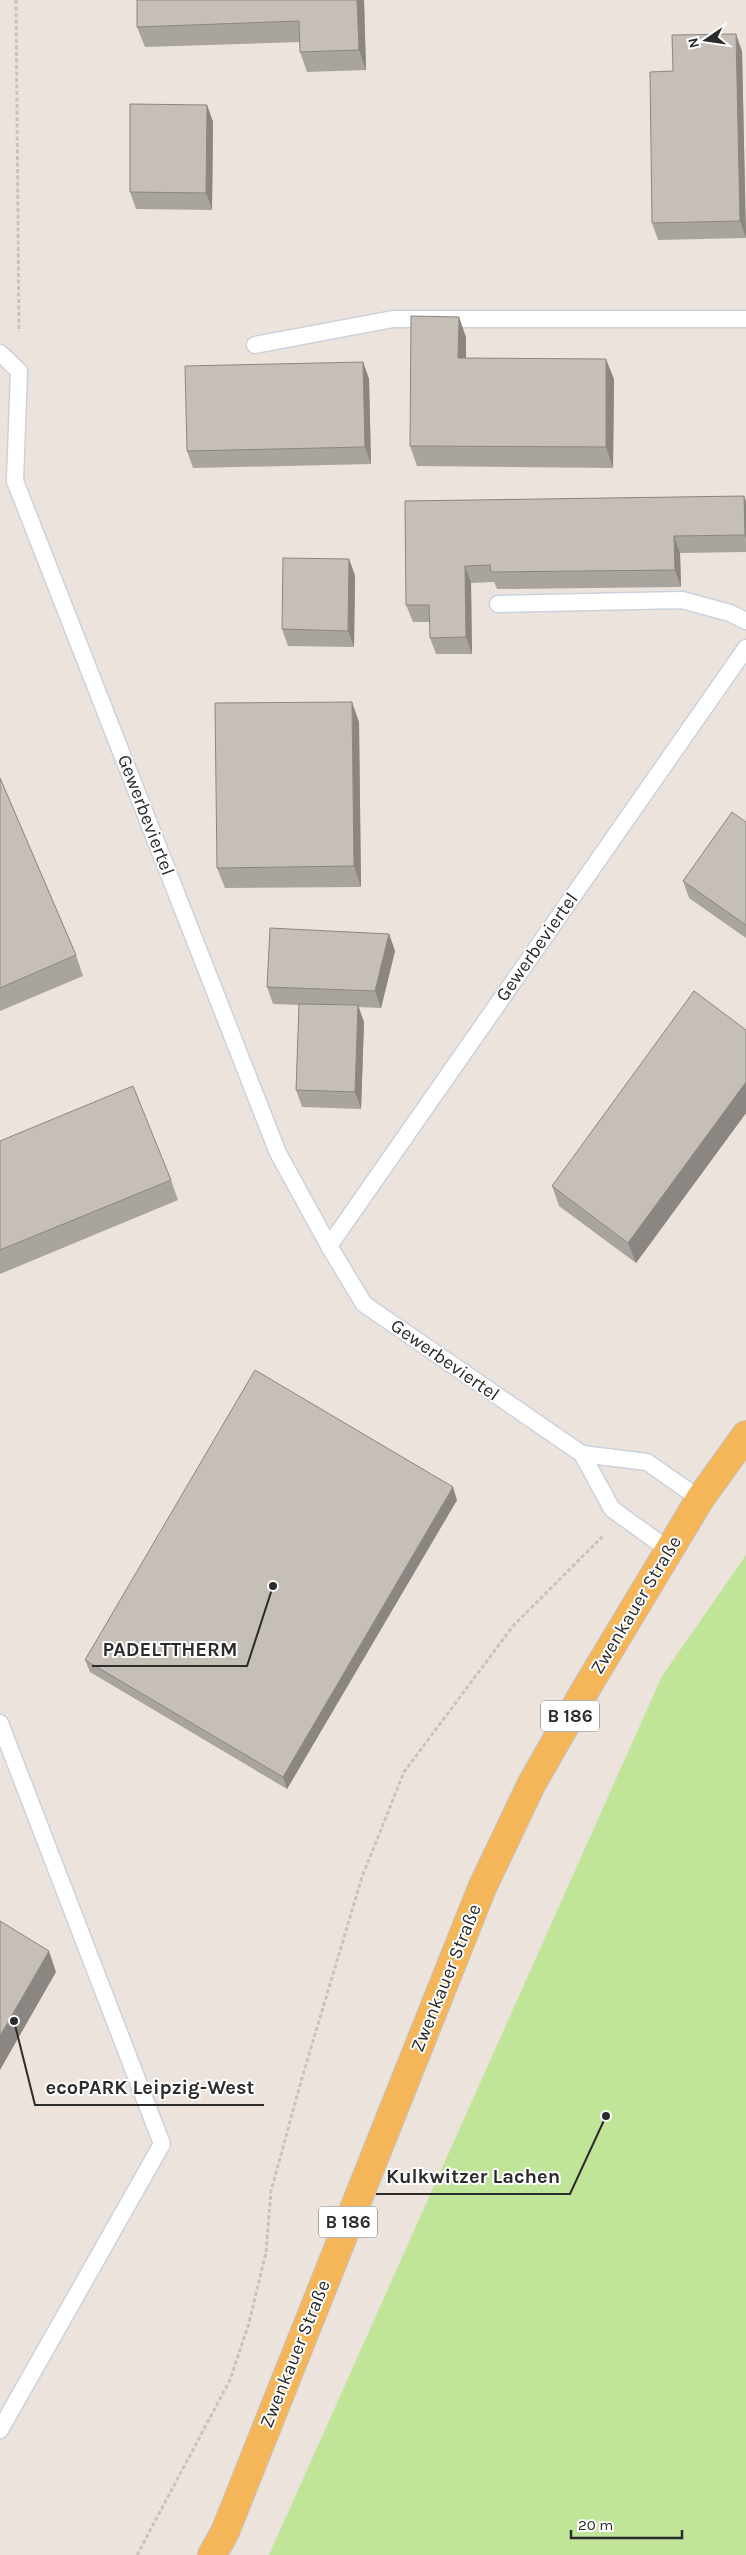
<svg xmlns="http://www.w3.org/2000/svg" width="746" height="2555" font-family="Karla,sans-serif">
	<rect width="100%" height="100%" fill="#ede3dd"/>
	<polygon fill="#c0e598" points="746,1555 746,2555 269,2555 662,1676"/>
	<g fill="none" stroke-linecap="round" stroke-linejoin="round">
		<g stroke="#cbd2dd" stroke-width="19">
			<g id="lane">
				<polyline points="255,345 393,319 746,319"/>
				<polyline points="0,353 19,371 15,481 278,1153 329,1246 364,1304 582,1454 612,1509 669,1550"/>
				<polyline points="498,604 682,600 730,613 746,621"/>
				<polyline points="329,1246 746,648"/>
				<polyline points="582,1454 647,1462 700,1499"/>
				<polyline points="0,1723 162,2144 0,2430"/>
			</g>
		</g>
		<g stroke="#c4c4c4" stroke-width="30">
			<polyline id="primary" points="212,2555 225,2532 482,1888 531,1785 587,1687 700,1499 746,1435"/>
		</g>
		<g stroke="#c4c4c4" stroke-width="3" stroke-dasharray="4 2.5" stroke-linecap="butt">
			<polyline points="16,0 19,332"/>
			<polyline points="137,2555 230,2380 249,2323 266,2252 271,2191 302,2078 362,1877 404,1772 513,1626 603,1536"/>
		</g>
		<use href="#lane" stroke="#fff" stroke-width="16"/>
		<use href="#primary" stroke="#f5b65a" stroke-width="28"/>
	</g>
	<g fill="#aaa49e">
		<polygon points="364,0 366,70 307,72 300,52 300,42 145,47 137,27"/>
		<polygon points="742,51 746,238 658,240 652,223 673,71"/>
		<polygon points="207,105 213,122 212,210 136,209 130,192"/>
		<polygon points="466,337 466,358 614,379 613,468 417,466 410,446"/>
		<polygon points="363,362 369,379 371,464 193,468 187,451"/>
		<polygon points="744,496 746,502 746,552 680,553 681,587 497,589 494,582 471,583 472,654 436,654 430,638 430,622 413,622 406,605 405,501"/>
		<polygon points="349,559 355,576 354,647 288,646 282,629"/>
		<polygon points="359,722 361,887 225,888 217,868"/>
		<polygon points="0,778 76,955 83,976 0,1011"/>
		<polygon points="746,822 746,938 689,898 683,881"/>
		<polygon points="389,934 395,951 381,1008 358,1007 364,1022 361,1109 302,1107 296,1090 299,1005 273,1004 267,987"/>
		<polygon points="746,1030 746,1113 636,1263 559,1206 552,1186"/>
		<polygon points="0,1141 171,1180 178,1200 0,1274"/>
		<polygon points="457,1500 287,1789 90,1672 85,1660"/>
	</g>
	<g fill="#8b8681">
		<polygon points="357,0 364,0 366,70 359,50"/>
		<polygon points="736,34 742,51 746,238 740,221"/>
		<polygon points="207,105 213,122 212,210 206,193"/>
		<polygon points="459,317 466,337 466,378 458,358"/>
		<polygon points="606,359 614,379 613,468 606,447"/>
		<polygon points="363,362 369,379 371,464 365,447"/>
		<polygon points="744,496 746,502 746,539 745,535"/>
		<polygon points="674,536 680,553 681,587 675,570"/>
		<polygon points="349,559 355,576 354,647 348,631"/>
		<polygon points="465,566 471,583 472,654 466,637"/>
		<polygon points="352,702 359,722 361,887 354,866"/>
		<polygon points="389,934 395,951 381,1008 375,991"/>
		<polygon points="358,1005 364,1022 361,1109 355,1092"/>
		<polygon points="746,1082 746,1113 636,1263 628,1243"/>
		<polygon points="453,1487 457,1500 287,1789 283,1777"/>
		<polygon points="49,1951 56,1972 0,2070 0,2036"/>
	</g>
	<g fill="#c6bfb8" stroke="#8b8681">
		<polygon points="137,0 357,0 359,50 300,52 299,21 137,27"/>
		<polygon points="736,34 740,221 652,223 650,72 673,71 672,35"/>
		<polygon points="130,104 207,105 206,193 130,192"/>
		<polygon points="411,316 459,317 458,358 606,359 606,447 410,446"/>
		<polygon points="363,362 365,447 187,451 185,366"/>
		<polygon points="744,496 745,535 674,536 675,570 491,572 490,565 465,566 466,637 430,638 429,605 406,605 405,501"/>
		<polygon points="283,558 349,559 348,631 282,629"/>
		<polygon points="352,702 354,866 217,868 215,703"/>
		<polygon points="0,778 76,955 0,988"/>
		<polygon points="732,812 746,822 746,925 683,881"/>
		<polygon points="270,928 389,934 375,991 267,987"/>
		<polygon points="694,991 746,1030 746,1082 628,1243 552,1186"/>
		<polygon points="299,1004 358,1005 355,1092 296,1090"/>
		<polygon points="133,1086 171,1180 0,1250 0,1141"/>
		<polygon points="255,1370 453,1487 283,1777 85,1660"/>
		<polygon points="0,1921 49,1951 0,2036"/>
	</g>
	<g text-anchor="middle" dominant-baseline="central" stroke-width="4" stroke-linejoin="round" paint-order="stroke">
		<g fill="#fff" stroke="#6b6b6b" stroke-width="1">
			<rect x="541" y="1700.5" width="58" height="31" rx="4"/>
			<rect x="319" y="2206.5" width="58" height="31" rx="4"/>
		</g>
		<g font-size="18" font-weight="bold" fill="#2b2b2b">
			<text x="570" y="1716">B 186</text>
			<text x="348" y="2222">B 186</text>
		</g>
		<g font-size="19" fill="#2b2b2b" stroke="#fff">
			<text transform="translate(146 815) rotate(69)">Gewerbeviertel</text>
			<text transform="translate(537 947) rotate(-55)">Gewerbeviertel</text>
			<text transform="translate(445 1360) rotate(35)">Gewerbeviertel</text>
			<text transform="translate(636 1605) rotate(-59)">Zwenkauer Straße</text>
			<text transform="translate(446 1978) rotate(-68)">Zwenkauer Straße</text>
			<text transform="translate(295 2354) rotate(-68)">Zwenkauer Straße</text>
		</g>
	</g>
	<path fill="none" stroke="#2b2b2b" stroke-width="2" d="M273 1586L247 1666H92M14 2021L35 2105H264M606 2116L570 2194H376"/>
	<g fill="#2b2b2b" stroke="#fff" stroke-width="2">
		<circle cx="273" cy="1586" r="5"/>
		<circle cx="14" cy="2021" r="5"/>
		<circle cx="606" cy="2116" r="5"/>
	</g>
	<g font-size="20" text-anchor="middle" font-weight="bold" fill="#2b2b2b" stroke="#fff" stroke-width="4" stroke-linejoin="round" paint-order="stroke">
		<text x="170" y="1656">PADELTTHERM</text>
		<text x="150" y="2094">ecoPARK Leipzig-West</text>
		<text x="473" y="2183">Kulkwitzer Lachen</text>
	</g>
	<g transform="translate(706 40) rotate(257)" stroke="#ffffff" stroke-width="4" paint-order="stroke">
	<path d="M0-4L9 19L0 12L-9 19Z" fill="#2b2b2b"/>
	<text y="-8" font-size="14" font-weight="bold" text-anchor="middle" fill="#2b2b2b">N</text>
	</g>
	<path d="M571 2530v8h111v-8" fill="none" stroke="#2b2b2b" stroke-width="2.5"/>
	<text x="578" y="2530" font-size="15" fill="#2b2b2b" stroke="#ffffff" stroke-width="4" paint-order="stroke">20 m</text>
</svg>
